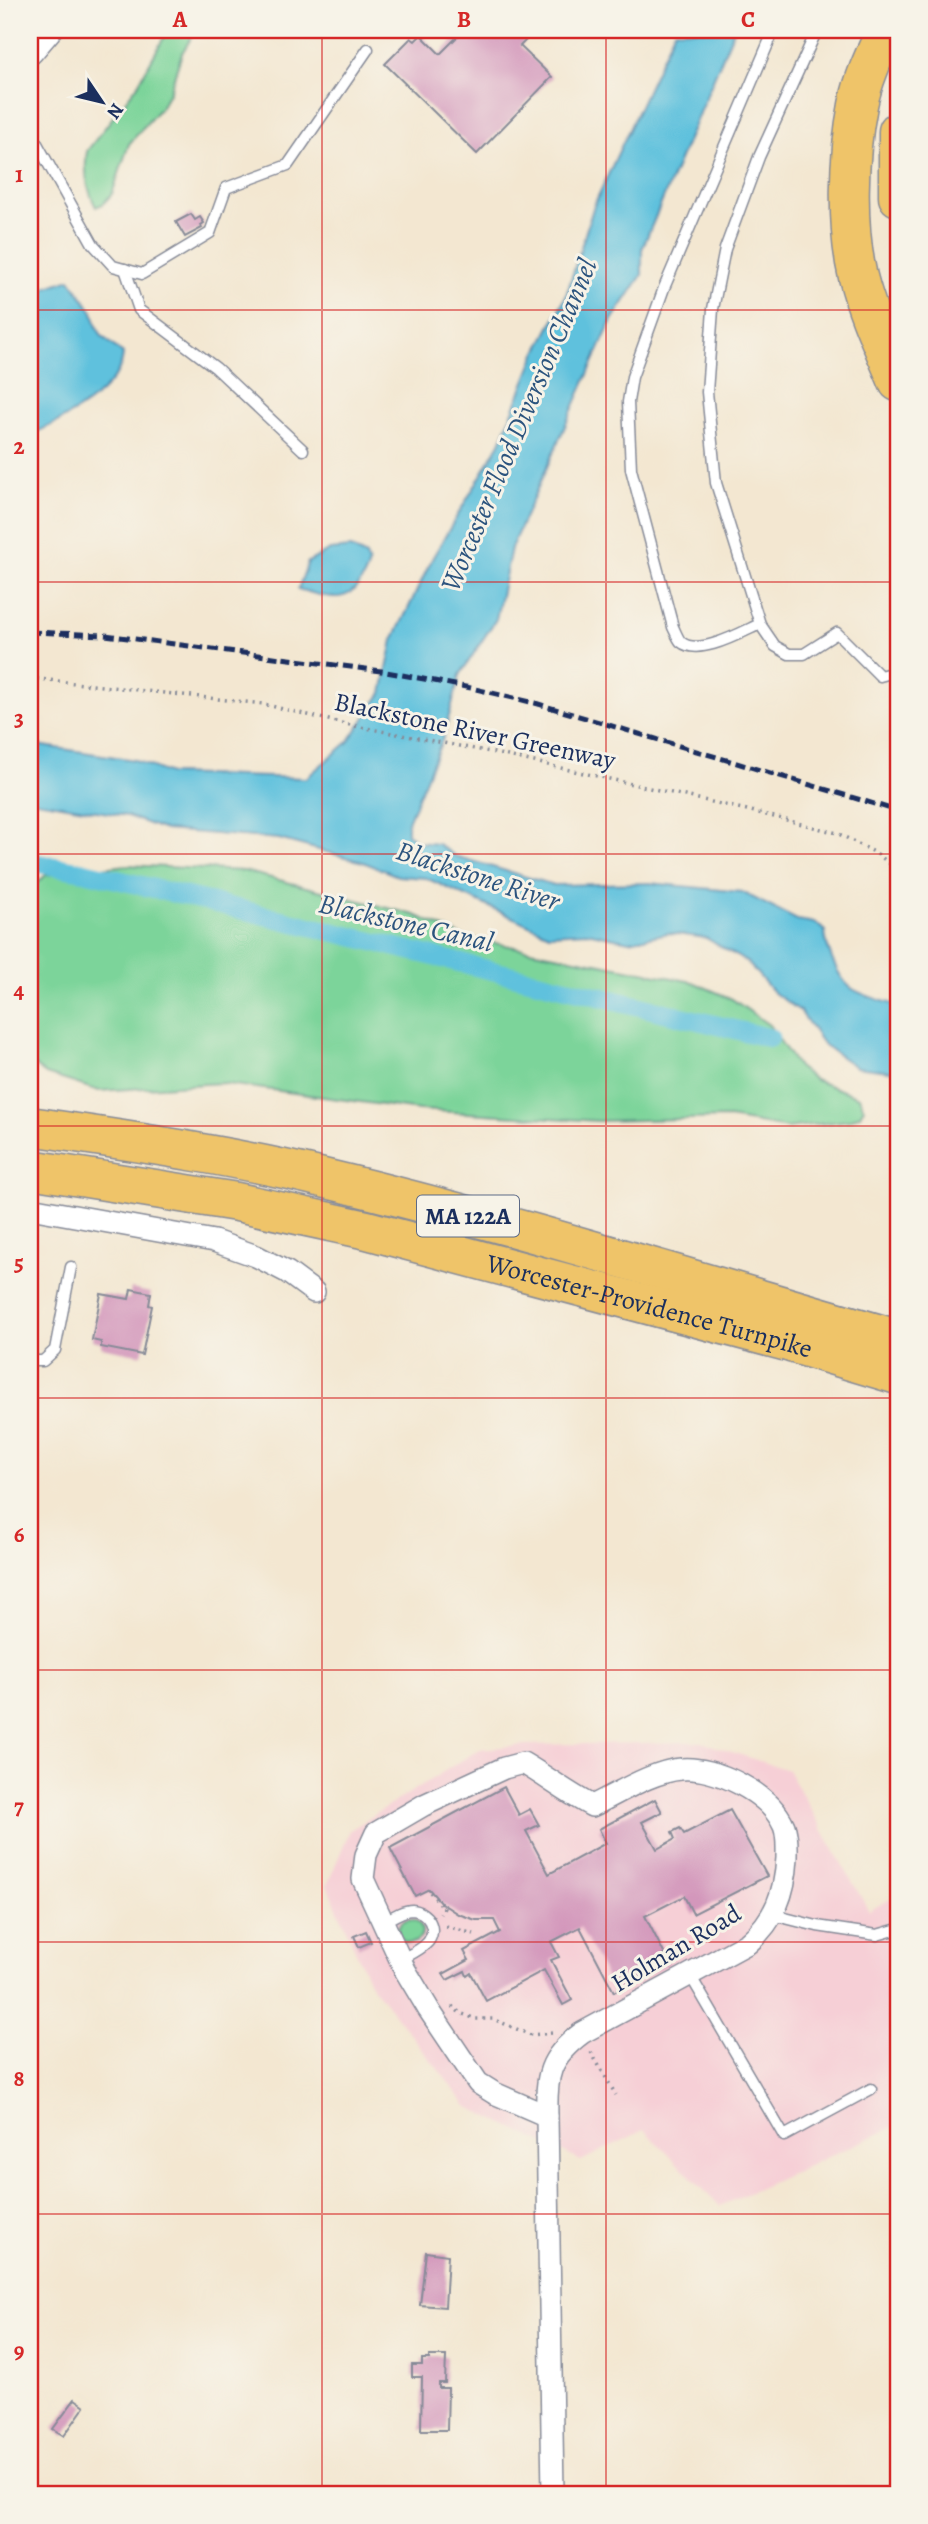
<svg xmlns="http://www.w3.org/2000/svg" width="928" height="2524" font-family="Alegreya,serif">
	<rect width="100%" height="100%" fill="#f7f3e8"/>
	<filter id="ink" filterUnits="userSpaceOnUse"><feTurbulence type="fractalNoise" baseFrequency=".0143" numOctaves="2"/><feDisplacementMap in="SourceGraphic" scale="14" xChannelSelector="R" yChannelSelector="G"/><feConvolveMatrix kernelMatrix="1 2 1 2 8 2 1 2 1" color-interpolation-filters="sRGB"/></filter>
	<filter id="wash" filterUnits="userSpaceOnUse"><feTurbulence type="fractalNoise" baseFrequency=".00686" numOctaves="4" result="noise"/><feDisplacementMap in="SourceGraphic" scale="28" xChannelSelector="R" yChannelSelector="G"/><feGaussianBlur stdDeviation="1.57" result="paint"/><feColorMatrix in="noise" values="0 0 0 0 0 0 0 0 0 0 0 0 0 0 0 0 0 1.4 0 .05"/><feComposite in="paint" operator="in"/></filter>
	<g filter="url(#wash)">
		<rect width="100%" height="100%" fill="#f3e7d1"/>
		<polygon fill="#f6cfd6" points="701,1742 788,1770 869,1911 898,1894 898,2125 720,2206 644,2130 581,2161 467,2106 369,1982 327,1885 350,1830 480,1749 524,1745"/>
		<g fill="#7bd49a" stroke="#4b827c" stroke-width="2">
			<path d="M168,30H196L182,53L169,93L160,108L129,144L112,194L103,204L96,207C87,190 84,170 87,151L137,86Z"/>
			<polygon points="127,865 244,871 415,915 464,937 693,982 732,999 769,1025 798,1067 815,1080 859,1097 864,1108 860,1115 850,1120 787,1128 729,1118 598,1121 419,1110 220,1083 99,1091 46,1074 30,1062 30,889 46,875"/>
			<circle cx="410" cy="1931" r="12"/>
		</g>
		<g fill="#5fc1dd" stroke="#3d789e" stroke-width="2">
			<path d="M675,30H734L642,249V275L612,320L511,548L496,619L460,675L443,738L407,824V833L417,842L438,844L455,856L554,885L650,883L742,892L797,920L815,923L825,930C825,946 837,976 850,987C858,994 888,1003 898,1005V1072L856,1067L824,1045L800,1011L773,992L748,963L706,938L669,933L629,941L587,932L549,934L426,878L398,876L363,862L279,839L165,830L127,816L30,800V744L135,760L170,774L306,778L348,742L382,693L393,640L433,557L500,443L536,354L566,296L594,205Z"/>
			<path d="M70,279L93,312L97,327L102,336L123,354C121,391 60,422 30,435V302L45,288Z"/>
			<path d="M351,548L366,556L369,564C355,606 334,600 298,589L308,562L330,550Z"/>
		</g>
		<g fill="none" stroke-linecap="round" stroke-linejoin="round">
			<polyline stroke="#5fc1dd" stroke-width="19" points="30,862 86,872 770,1038"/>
		</g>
		<g id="blocks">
			<g fill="#d397bb">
				<polygon points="464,30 536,30 520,46 552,77 477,154 385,64 411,38 415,41 421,35 440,54"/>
				<polygon points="191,214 195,220 200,217 204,223 201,225 202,228 185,237 176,222"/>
				<polygon points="131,1289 151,1293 149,1305 152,1306 142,1355 101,1347 101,1342 92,1340 101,1294 129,1299"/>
				<polygon points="504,1787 519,1815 530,1809 539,1825 526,1831 549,1874 606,1843 599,1829 655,1799 662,1812 642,1822 657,1849 675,1839 672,1832 680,1828 684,1834 730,1810 767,1876 693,1914 684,1896 645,1916 669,1963 614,1992 580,1927 551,1942 559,1957 551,1960 572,2000 563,2005 544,1970 486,2001 471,1973 467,1976 465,1971 447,1980 443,1974 469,1960 464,1951 500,1932 494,1920 476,1920 458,1914 441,1903 429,1889 415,1896 390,1848"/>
				<polygon points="366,1931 371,1942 359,1947 354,1936"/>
				<polygon points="426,2252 448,2255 445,2307 420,2305"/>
				<polygon points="429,2356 446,2356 445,2383 439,2383 439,2388 448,2388 447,2430 421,2430 422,2377 412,2377 412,2365 422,2365 422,2359 429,2359"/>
				<polygon points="75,2399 85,2406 64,2436 53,2429"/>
			</g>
		</g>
	</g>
	<g filter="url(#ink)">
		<use href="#blocks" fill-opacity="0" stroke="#878b98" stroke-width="2"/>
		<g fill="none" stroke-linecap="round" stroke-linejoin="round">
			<g stroke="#878b98" stroke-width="13">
				<g id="service">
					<polyline points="817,30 759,157 725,249 713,309 707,392 716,483 760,624 775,646 789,654 804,654 837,633 880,676 898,671"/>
					<polyline points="30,131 93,244 113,266 142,274 210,233 226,188 288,165 368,49"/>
					<polyline points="125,269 139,310 216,368 303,450"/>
					<path d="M760,624C742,632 699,657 681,642C678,639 675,631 673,627L631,469L628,402L632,377L664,288L774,30"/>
					<polyline points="30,1361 43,1361 55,1350 71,1267"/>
					<polyline points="773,1915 817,1926 877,1935 898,1929"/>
					<path d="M382,1923C391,1918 402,1910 412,1910C428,1911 438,1929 428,1942C421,1950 409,1955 400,1960"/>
					<polyline points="690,1975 784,2136 871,2089"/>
				</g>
			</g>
			<g stroke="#878b98" stroke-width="24">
				<g id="minor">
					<polyline points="30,1208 214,1241 256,1256 287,1272 314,1292"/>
					<path d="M523,1763C547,1777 567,1793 592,1806C617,1794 653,1771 681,1769C715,1766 770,1793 784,1826C788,1836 787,1848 787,1858C785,1893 775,1920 748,1943L582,2033C548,2058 546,2076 547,2116L494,2093L478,2083L429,2010L405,1970L363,1879L366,1855L376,1833L424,1805L504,1768Z"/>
					<polyline points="547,2116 553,2494"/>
				</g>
			</g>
			<g stroke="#878b98" stroke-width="29">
				<polyline id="tertiary" points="30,51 48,30"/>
			</g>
			<g stroke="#878b98" stroke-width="41">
				<g id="motorway">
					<path d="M886,30C875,54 863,79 858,105C848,155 846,227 858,277C867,313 884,348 898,382"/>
					<polyline points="898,131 898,197"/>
					<path d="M30,1126C129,1141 230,1155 327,1179C519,1225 708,1285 898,1339"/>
					<path id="s1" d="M30,1169L237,1202L367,1230L791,1343L898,1375"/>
				</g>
			</g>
			<g stroke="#878b98" stroke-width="3.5" stroke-dasharray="2 5" stroke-linecap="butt">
				<polyline points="30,678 263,704 345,724 490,752 747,810 837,833 876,853 898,870"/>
				<polyline points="430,1892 444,1908 440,1914"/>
				<polyline points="446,1926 474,1934"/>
				<polyline points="452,2006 460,2013 476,2019 493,2019 531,2035 553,2033"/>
				<polyline points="591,2052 616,2095"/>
			</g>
			<use href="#service" stroke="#fff" stroke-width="10"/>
			<use href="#minor" stroke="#fff" stroke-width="21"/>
			<use href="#tertiary" stroke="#fff" stroke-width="26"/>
			<use href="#motorway" stroke="#efc469" stroke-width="38"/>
			<polyline stroke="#1b2f5e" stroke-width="5" stroke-dasharray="10 5" stroke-linecap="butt" points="30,632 105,635 381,671 471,688 535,703 898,811"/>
		</g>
	</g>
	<path fill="none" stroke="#d62828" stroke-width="2" stroke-opacity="0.55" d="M322,30V2494M606,30V2494M30,310H898M30,582H898M30,854H898M30,1126H898M30,1398H898M30,1670H898M30,1942H898M30,2214H898"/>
	<g text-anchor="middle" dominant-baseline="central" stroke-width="6" stroke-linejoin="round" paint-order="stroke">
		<rect fill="#f7f3e8" stroke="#5d6a87" stroke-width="2" x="417" y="1195.5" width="102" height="41" rx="5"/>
		<g font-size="24" font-weight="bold" fill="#1b2f5e">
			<text x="468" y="1216">MA 122A</text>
		</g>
		<g font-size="26" fill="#1b2f5e" stroke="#f7f3e8">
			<text transform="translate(475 731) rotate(12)">Blackstone River Greenway</text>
			<text stroke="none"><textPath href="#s1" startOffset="635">Worcester-Providence Turnpike</textPath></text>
			<text transform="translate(676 1948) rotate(-31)">Holman Road</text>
		</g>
		<g font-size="28" font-style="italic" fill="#2c547e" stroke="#f7f3e8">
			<text transform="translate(519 425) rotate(-67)">Worcester Flood Diversion Channel</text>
			<text transform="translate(478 876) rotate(18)">Blackstone River</text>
			<text transform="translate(406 923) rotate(13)">Blackstone Canal</text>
		</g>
	</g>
	<rect width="928" height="2524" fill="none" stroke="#f7f3e8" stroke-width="77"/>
	<g transform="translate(102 102) rotate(125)" stroke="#f7f3e8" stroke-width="5" paint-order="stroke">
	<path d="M0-5L12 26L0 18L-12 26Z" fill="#1b2f5e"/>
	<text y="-10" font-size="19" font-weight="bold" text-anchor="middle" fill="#1b2f5e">N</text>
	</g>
	<rect x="38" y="38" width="852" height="2448" fill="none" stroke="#d62828" stroke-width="2.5"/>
	<g font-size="23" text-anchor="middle" font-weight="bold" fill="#d62828">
		<text x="180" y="27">A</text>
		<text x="464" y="27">B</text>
		<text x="748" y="27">C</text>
		<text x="19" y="182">1</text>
		<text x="19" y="454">2</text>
		<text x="19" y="726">3</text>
		<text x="19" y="998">4</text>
		<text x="19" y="1270">5</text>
		<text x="19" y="1542">6</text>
		<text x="19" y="1814">7</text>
		<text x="19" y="2086">8</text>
		<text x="19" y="2358">9</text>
	</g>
</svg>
